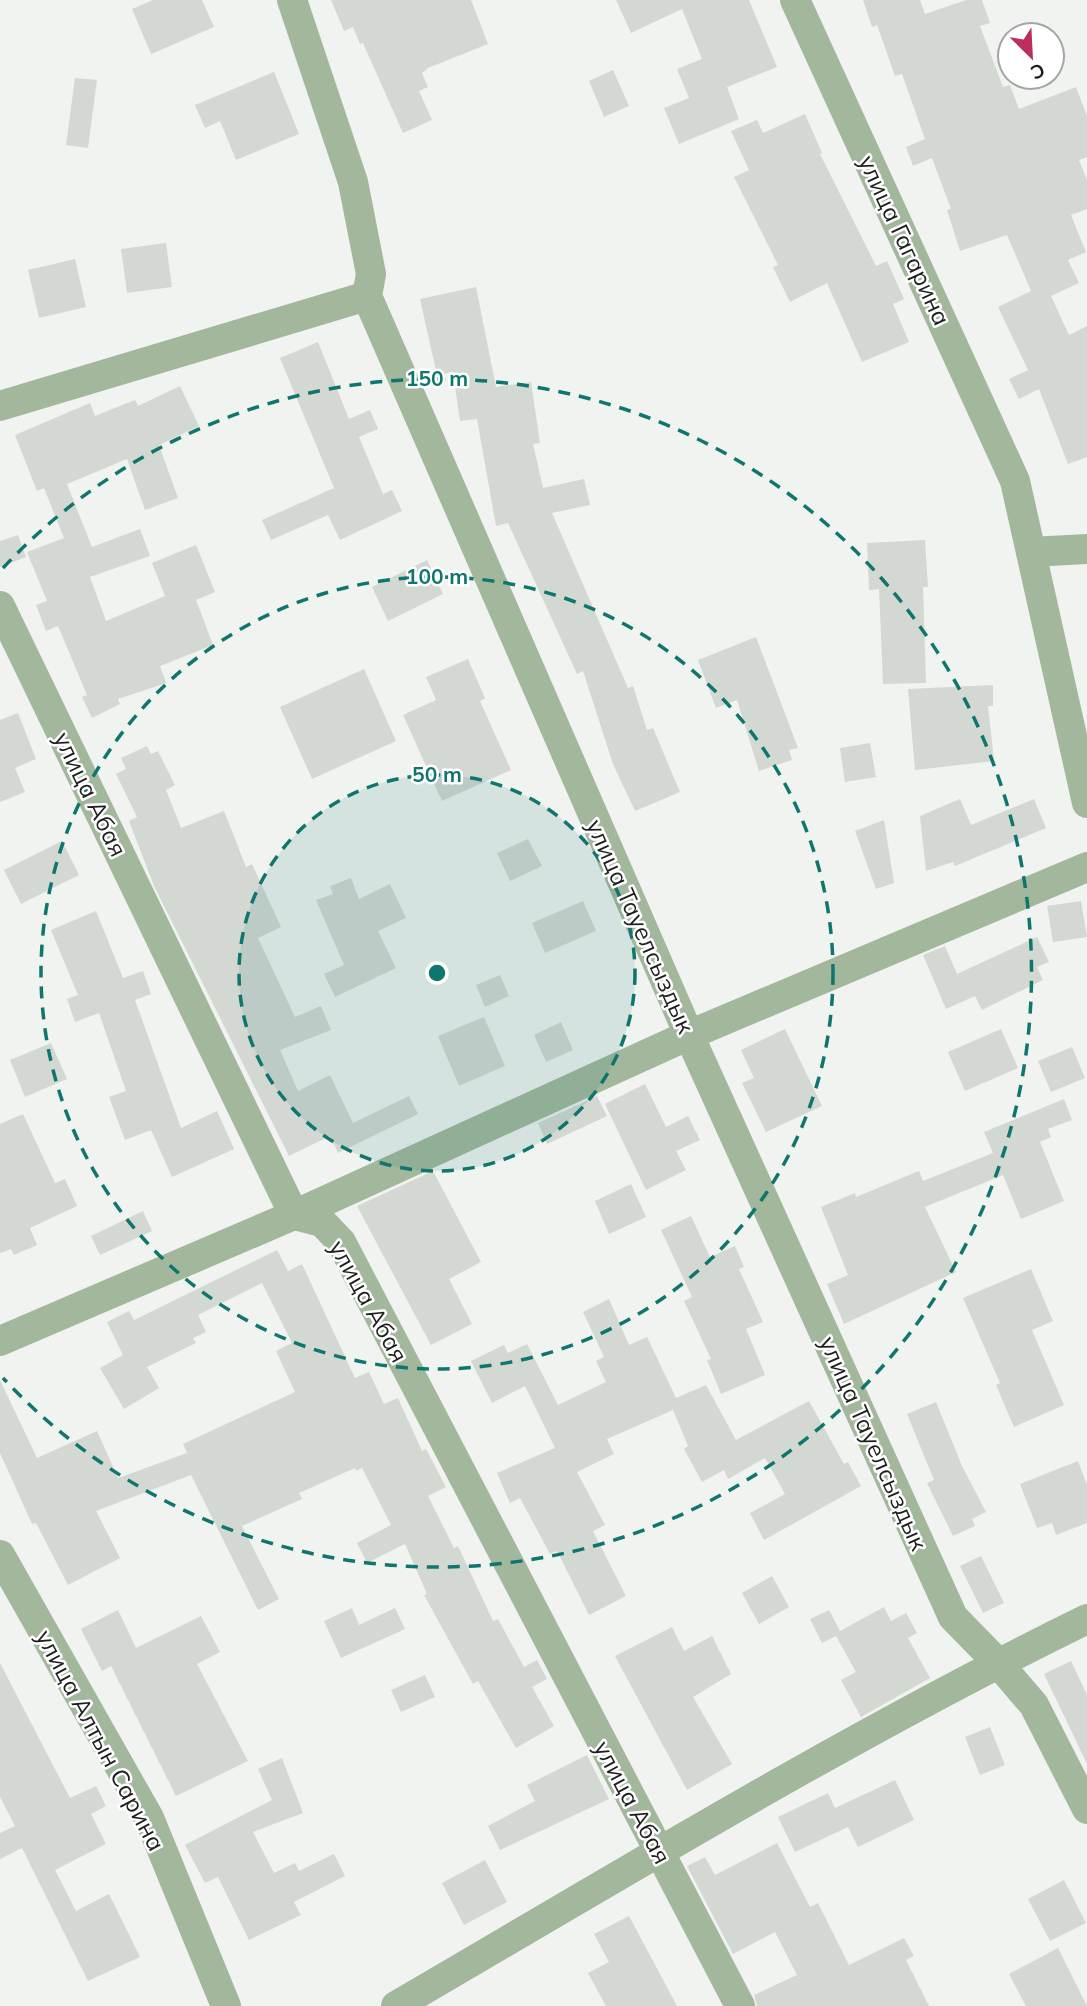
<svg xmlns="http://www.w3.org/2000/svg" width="1087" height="2006" font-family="Mulish,sans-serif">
	<rect width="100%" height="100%" fill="#f0f3ef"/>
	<g fill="#d4d8d3">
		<polygon points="153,0 202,0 214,27 151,54 132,9"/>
		<polygon points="331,0 471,0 488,44 428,68 422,73 428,87 419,91 432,120 403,133 363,43 360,44 353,27 344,31"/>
		<polygon points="616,0 749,0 777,67 727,87 739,119 679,144 664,108 689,98 677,69 702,59 682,9 631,33"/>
		<polygon points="863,0 920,0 925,14 966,0 982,0 990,23 980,26 1003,87 1010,85 1019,109 1076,87 1087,116 1087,157 1079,160 1087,180 1087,209 1071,215 1086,252 1068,260 1079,283 1051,296 1069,335 1087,326 1087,457 1068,464 1039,389 1019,399 1009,379 1028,370 998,307 1031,291 1007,235 960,251 947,210 951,209 932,158 913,166 906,147 925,139 902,74 895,76 877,25 872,27"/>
		<polygon points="613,70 629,106 604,117 589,81"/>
		<polygon points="274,72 299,134 236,160 220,121 205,128 195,105"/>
		<polygon points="75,78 97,80 88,148 66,145"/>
		<polygon points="805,114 822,153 820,154 876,266 887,261 904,299 893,304 909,342 862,362 827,283 790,302 773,267 778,265 734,177 749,170 731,131 757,120 763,133"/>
		<polygon points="166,243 172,287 127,293 121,249"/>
		<polygon points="75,259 86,307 39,318 28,270"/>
		<polygon points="476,287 496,387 531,382 540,443 533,444 543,488 584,479 590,505 552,513 628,688 633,686 647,730 653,728 680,792 635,811 613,764 583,671 577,674 508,523 496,526 477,419 460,421 453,372 437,375 420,299"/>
		<polygon points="318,342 349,419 370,410 378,429 359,437 383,494 392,490 402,511 340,540 328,515 271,540 262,520 334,488 280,358"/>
		<polygon points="180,386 199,426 159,445 178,498 145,510 127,459 67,484 92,547 140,529 150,556 90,577 106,621 165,596 152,563 196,545 215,592 196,600 213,645 160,666 166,683 118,699 120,704 92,718 82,697 87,695 58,626 46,631 36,605 47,601 27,552 64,538 44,488 37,491 15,435 90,403 95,416 135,400 138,406"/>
		<polygon points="18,535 26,557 0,567 0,541"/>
		<polygon points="925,540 928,587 923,587 926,683 883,684 879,589 869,590 867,543"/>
		<polygon points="427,560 443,594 388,621 372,587"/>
		<polygon points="756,637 798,748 789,750 792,760 759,771 737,700 716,708 698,660"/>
		<polygon points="468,659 485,698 480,701 511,770 442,801 403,715 436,700 426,677"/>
		<polygon points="364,669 396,741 312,779 280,707"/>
		<polygon points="993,685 993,706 988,706 994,761 915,770 908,689"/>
		<polygon points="18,713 36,759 15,768 25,792 0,802 0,720"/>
		<polygon points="870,743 876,777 845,782 840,748"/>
		<polygon points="147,746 151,754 158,751 175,785 166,790 181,828 224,811 246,867 252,864 281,927 258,938 295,1017 321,1006 331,1030 280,1050 298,1091 330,1075 353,1123 409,1096 418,1114 338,1153 330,1136 289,1156 154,886 129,821 137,817 116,774 126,769 121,758"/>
		<polygon points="960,799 971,825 1034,799 1046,828 955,866 953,862 926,871 920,816"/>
		<polygon points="884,820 894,883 876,889 855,831"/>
		<polygon points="528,839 542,866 510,881 497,853"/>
		<polygon points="62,841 79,875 21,904 4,870"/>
		<polygon points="351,878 359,899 390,884 406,918 378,931 396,968 335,997 324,974 344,965 316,900 333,894 330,886"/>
		<polygon points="583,901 596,931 545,953 532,923"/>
		<polygon points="1081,901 1087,937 1053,942 1047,906"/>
		<polygon points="96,911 123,978 143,971 151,994 135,1000 181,1128 217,1111 234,1149 172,1177 151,1130 125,1140 109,1097 126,1091 99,1013 75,1022 67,999 78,995 51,930"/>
		<polygon points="1037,937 1049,962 1037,967 1043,980 982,1010 975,996 946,1009 923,955 945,946 957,974"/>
		<polygon points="500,975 509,996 485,1007 476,985"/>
		<polygon points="484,1017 505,1066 459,1086 438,1036"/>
		<polygon points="561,1022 573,1050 546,1062 534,1035"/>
		<polygon points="785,1029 822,1106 766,1132 742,1083 754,1078 741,1050"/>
		<polygon points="1001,1029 1018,1068 965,1091 948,1052"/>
		<polygon points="51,1043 67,1079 25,1097 10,1060"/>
		<polygon points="1072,1047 1085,1078 1051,1092 1038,1061"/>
		<polygon points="645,1084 666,1127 688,1116 700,1140 676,1151 686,1170 646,1190 605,1104"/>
		<polygon points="597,1096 607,1116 547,1144 538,1123"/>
		<polygon points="1064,1099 1072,1120 1048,1129 1051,1137 1040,1142 1064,1201 1021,1219 1003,1175 925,1207 956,1272 844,1324 827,1284 848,1275 821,1207 855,1193 856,1197 919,1171 923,1181 993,1153 984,1132"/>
		<polygon points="23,1114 55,1183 65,1179 77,1206 30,1228 37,1245 14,1255 11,1249 0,1253 0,1124"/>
		<polygon points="433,1171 481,1262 449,1279 472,1324 431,1345 357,1206"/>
		<polygon points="631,1184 646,1217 609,1234 595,1201"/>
		<polygon points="143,1211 152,1231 100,1255 91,1236"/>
		<polygon points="691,1216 710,1257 735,1246 744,1267 739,1269 763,1322 746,1329 765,1375 721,1394 707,1360 711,1359 684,1301 692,1297 661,1230"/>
		<polygon points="277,1250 288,1271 302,1264 355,1378 369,1372 384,1404 398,1398 422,1451 426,1449 446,1487 428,1496 454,1548 458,1546 493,1621 498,1619 524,1667 537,1660 547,1679 532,1687 554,1726 516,1748 478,1681 473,1684 424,1595 427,1594 405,1544 367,1563 357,1543 391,1525 362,1468 356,1471 355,1468 299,1493 302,1499 242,1526 279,1599 258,1610 191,1475 96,1511 120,1558 68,1585 36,1523 32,1524 0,1453 0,1380 37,1458 97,1431 118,1478 187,1453 183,1444 295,1392 276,1351 292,1343 262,1283 198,1315 206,1332 193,1338 196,1343 147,1367 159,1388 124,1409 100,1368 123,1355 107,1322 129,1311 134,1320"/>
		<polygon points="1031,1269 1053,1321 1032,1330 1064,1405 1014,1427 996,1385 1000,1383 963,1298"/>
		<polygon points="609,1299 629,1345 647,1337 676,1398 706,1385 736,1440 809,1401 844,1464 848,1462 861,1486 764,1540 750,1513 785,1494 765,1458 728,1479 724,1470 702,1482 684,1449 688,1446 673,1410 607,1439 614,1454 577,1472 605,1525 593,1531 626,1596 589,1615 557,1551 550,1554 520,1498 510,1503 497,1473 555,1448 525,1386 492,1403 471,1361 504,1345 508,1353 527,1344 558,1405 606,1382 596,1361 604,1357 583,1312"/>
		<polygon points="936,1402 962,1466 986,1512 972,1519 975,1526 953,1536 927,1483 934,1480 907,1414"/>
		<polygon points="1078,1461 1087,1485 1087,1523 1056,1535 1052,1523 1037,1528 1020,1484"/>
		<polygon points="981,1556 1004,1603 983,1613 960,1566"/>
		<polygon points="772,1576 789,1607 759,1624 742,1593"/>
		<polygon points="884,1607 891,1621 906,1613 917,1633 908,1638 930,1678 861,1717 841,1680 856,1672 836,1636 822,1643 810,1619 829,1610 840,1631"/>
		<polygon points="352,1608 359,1625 395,1608 405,1629 341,1658 324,1621"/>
		<polygon points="118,1610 136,1648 201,1616 220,1652 197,1664 248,1761 176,1796 111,1666 102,1671 81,1629"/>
		<polygon points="672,1627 684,1651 712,1636 731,1674 693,1697 732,1764 687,1790 615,1656"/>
		<polygon points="1071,1661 1087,1695 1087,1764 1044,1674"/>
		<polygon points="0,1663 70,1798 96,1786 106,1806 91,1814 106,1844 55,1870 76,1911 109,1894 140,1957 88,1981 22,1848 0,1859 0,1833 15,1826 0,1797"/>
		<polygon points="425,1675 435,1697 401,1712 391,1690"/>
		<polygon points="990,1727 1005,1765 980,1775 965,1737"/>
		<polygon points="587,1755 609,1799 500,1850 488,1826 535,1801 527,1785"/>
		<polygon points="282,1758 303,1813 253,1832 274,1873 295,1863 299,1871 334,1854 345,1876 294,1902 301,1915 249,1940 218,1877 205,1883 185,1845 272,1800 258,1769"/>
		<polygon points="895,1780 914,1820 858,1847 848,1827 795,1852 778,1817 828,1793 835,1808"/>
		<polygon points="777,1843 810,1907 818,1903 849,1965 904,1938 914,1956 906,1960 929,2006 757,2006 754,1995 797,1975 775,1932 733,1954 687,1866 705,1857 715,1875"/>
		<polygon points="485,1860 507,1902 464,1925 442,1883"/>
		<polygon points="1064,1880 1086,1923 1050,1941 1028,1899"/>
		<polygon points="629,1916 677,2006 606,2006 588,1973 609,1962 594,1934"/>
		<polygon points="1058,1948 1087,2006 1026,2006 1009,1974"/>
	</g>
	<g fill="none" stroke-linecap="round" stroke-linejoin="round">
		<g stroke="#a3b79c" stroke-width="30">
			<polyline points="292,0 353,182 371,274 367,296 689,1035 953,1617 998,1663 1034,1705 1087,1809"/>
			<polyline points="795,0 1015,481 1087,803"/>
			<polyline points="0,406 367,296"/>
			<polyline points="1031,552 1087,549"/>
			<polyline points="0,606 294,1215 322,1222 341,1242 740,2006"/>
			<polyline points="0,1341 294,1215 689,1035 1087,867"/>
			<polyline points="0,1555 149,1818 226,2006"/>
			<path d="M396,2006C624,1873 850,1735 1087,1619"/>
		</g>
	</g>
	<circle cx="437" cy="973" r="198" fill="#0f766e" fill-opacity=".12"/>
	<g fill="none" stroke="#0f766e" stroke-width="3.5" stroke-dasharray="12 9">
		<circle cx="437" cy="973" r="198"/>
		<circle cx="437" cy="973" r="396"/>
		<path d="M3 568A594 594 0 1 1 3 1378"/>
	</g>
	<g text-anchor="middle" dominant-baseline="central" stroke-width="5" stroke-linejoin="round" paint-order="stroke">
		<g font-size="24" fill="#1d1e1d" stroke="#fff">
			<text transform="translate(905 240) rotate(65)">улица Гагарина</text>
			<text transform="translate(91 794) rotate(64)">улица Абая</text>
			<text transform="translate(641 926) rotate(66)">улица Тауелсыздык</text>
			<text transform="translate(369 1301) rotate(61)">улица Абая</text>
			<text transform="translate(874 1443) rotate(66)">улица Тауелсыздык</text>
			<text transform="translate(101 1740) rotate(62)">улица Алтын Сарина</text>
			<text transform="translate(633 1802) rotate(62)">улица Абая</text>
		</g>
	</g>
	<circle cx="437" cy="973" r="10" fill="#0f766e" stroke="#fff" stroke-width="3.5"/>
	<g font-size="21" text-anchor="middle" font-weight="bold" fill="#0f766e" stroke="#fff" stroke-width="5" stroke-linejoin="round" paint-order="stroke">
		<text x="437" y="386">150 m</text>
		<text x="437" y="584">100 m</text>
		<text x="437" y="782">50 m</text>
	</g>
	<g transform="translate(1031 56) rotate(156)"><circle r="33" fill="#ffffff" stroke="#a5a5a5" stroke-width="2"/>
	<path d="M0-5L12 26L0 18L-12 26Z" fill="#bc2e5d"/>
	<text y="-10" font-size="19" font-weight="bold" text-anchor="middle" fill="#1d1e1d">С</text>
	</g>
</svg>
